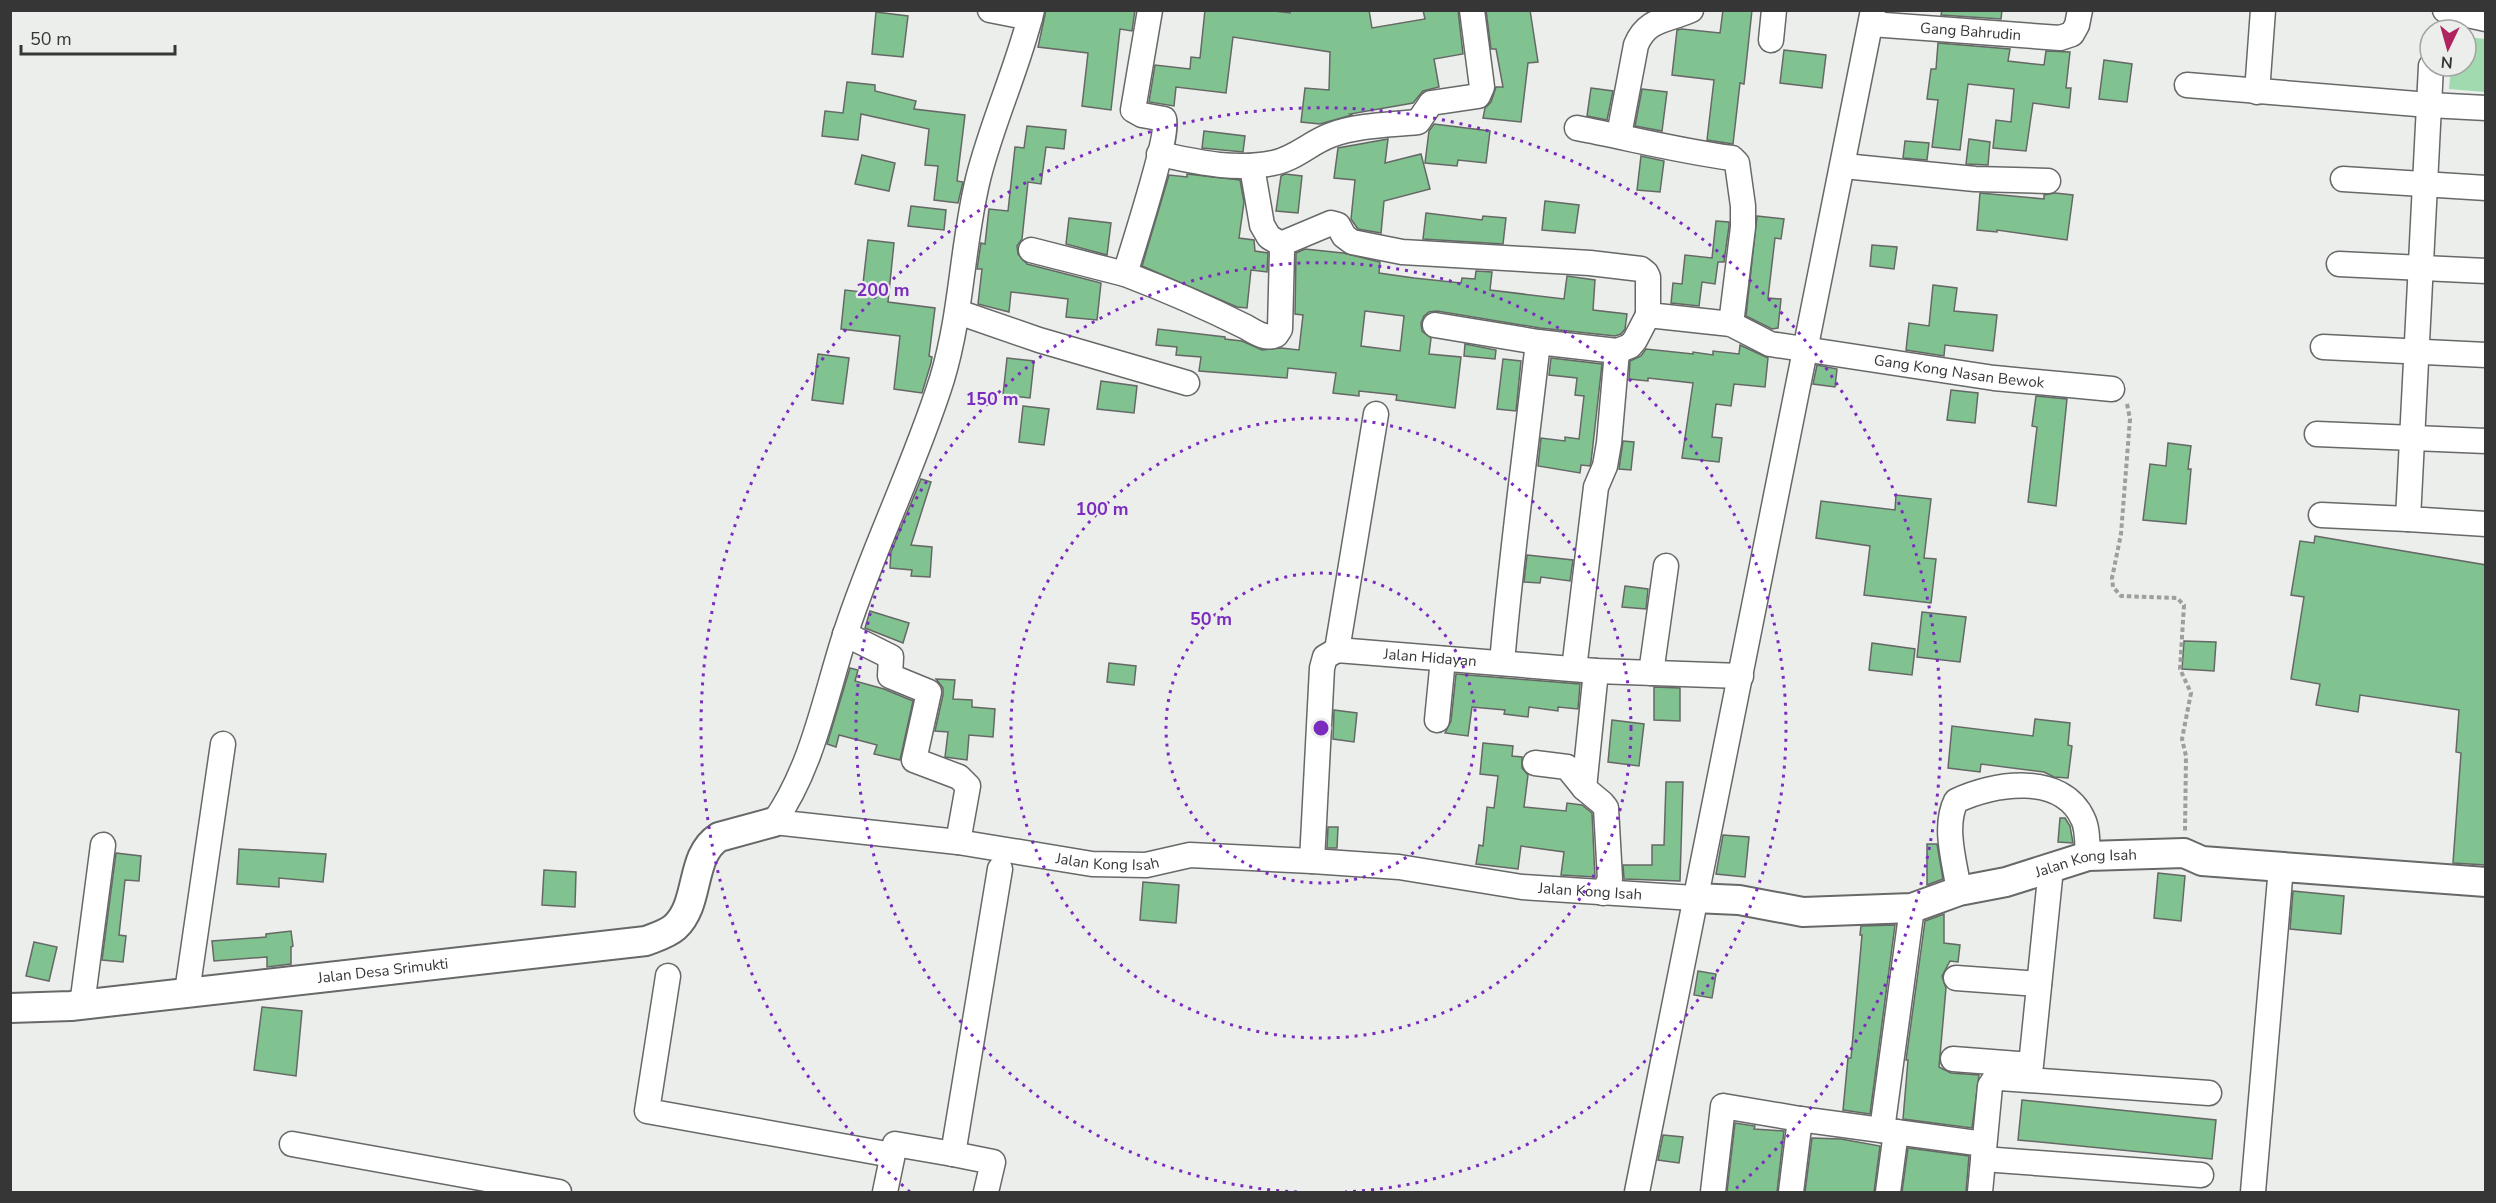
<svg xmlns="http://www.w3.org/2000/svg" width="2496" height="1203" font-family="'Nunito Sans',sans-serif">
	<rect width="100%" height="100%" fill="#ebeeeb"/>
	<polygon fill="#a1daae" points="2466,37 2485,39 2485,92 2449,89 2451,66 2466,66"/>
	<g fill="#80c290" stroke="#666866" stroke-width="1.5" fill-rule="evenodd">
		<polygon points="1046,10 1135,10 1132,31 1120,29 1111,110 1082,106 1088,53 1038,47"/>
		<polygon points="1205,10 1266,10 1290,13 1290,10 1369,10 1372,28 1425,19 1423,10 1458,10 1463,54 1434,59 1439,87 1423,91 1413,103 1350,114 1352,115 1320,124 1301,122 1305,88 1329,90 1330,52 1233,37 1226,93 1176,87 1174,106 1149,102 1155,65 1190,69 1191,57 1200,58"/>
		<polygon points="1486,10 1530,10 1538,62 1528,63 1521,122 1483,118 1485,108 1491,102 1496,87 1503,87 1496,49 1491,49"/>
		<polygon points="1723,10 1752,10 1744,84 1740,83 1733,144 1707,140 1714,80 1672,75 1677,30 1682,29 1720,33"/>
		<polygon points="1942,10 2002,10 2001,19 1941,15"/>
		<polygon points="876,12 908,16 903,57 872,54"/>
		<polygon points="1938,43 2010,49 2008,61 2044,65 2046,51 2070,52 2066,88 2071,88 2069,108 2033,103 2026,151 1993,148 1996,120 2011,122 2014,89 1968,84 1960,150 1932,147 1938,100 1927,99 1931,69 1936,69"/>
		<polygon points="1784,50 1826,55 1822,88 1780,83"/>
		<polygon points="2104,60 2132,64 2127,102 2099,99"/>
		<polygon points="847,82 875,85 875,91 916,101 914,109 965,115 957,181 963,182 958,203 934,200 938,166 925,165 929,129 861,114 858,140 822,136 825,111 843,113"/>
		<polygon points="1591,88 1613,91 1607,120 1587,116"/>
		<polygon points="1642,89 1667,92 1662,131 1635,126"/>
		<polygon points="1434,124 1490,131 1486,163 1458,160 1457,166 1425,163 1429,131"/>
		<polygon points="1027,126 1066,130 1064,149 1046,147 1041,184 1028,182 1022,239 1017,246 1018,254 1027,264 1101,283 1097,320 1066,317 1068,299 1011,292 1009,312 978,304 982,269 977,269 981,243 985,244 989,209 1008,211 1015,147 1024,148"/>
		<polygon points="1204,131 1245,136 1243,152 1202,148"/>
		<polygon points="1388,139 1385,163 1421,154 1430,189 1384,201 1381,233 1358,229 1351,219 1355,180 1334,178 1338,148"/>
		<polygon points="1969,139 1990,142 1988,165 1966,164"/>
		<polygon points="1905,141 1929,143 1927,160 1903,158"/>
		<polygon points="862,155 895,163 889,191 855,184"/>
		<polygon points="1641,156 1664,161 1660,192 1637,190"/>
		<polygon points="1187,174 1240,180 1244,202 1239,238 1254,240 1255,251 1268,253 1267,272 1251,270 1247,308 1237,307 1142,266 1169,175 1187,177"/>
		<polygon points="1285,174 1302,176 1298,213 1276,211 1281,176"/>
		<polygon points="1980,193 2044,199 2044,195 2055,193 2073,195 2067,240 1997,230 1997,232 1977,230"/>
		<polygon points="1545,201 1579,205 1575,233 1542,230"/>
		<polygon points="911,206 946,210 944,230 908,226"/>
		<polygon points="1426,213 1482,220 1483,216 1506,218 1503,244 1423,239"/>
		<polygon points="1757,216 1784,219 1781,239 1775,238 1768,298 1781,299 1778,328 1772,329 1746,316"/>
		<polygon points="1069,218 1111,223 1107,255 1066,244"/>
		<polygon points="1716,221 1729,222 1729,226 1724,262 1718,262 1715,284 1702,282 1699,306 1671,303 1673,283 1682,284 1685,255 1712,258"/>
		<polygon points="868,240 894,243 888,302 935,308 929,356 932,357 931,363 922,393 894,389 900,336 841,329 845,290 862,292"/>
		<polygon points="1872,245 1897,247 1894,269 1870,266"/>
		<path d="M1305,249L1343,253L1380,262L1379,273L1414,278L1461,283L1462,278L1475,279L1476,271L1492,272L1490,290L1564,299L1567,276L1595,280L1593,310L1627,314L1625,329L1621,334L1615,336L1540,328L1437,311L1429,312L1424,316L1421,323L1422,331L1431,338L1429,354L1461,357L1455,408L1396,400L1397,395L1359,391V396L1333,393L1336,373L1288,368L1287,378L1199,371L1201,357L1176,355L1177,347L1156,345L1158,329L1225,337V339L1242,341L1262,350L1281,348L1299,350L1303,315L1295,314L1296,253ZM1365,311L1404,316L1400,351L1361,346Z"/>
		<polygon points="1933,285 1957,288 1954,311 1997,315 1993,351 1945,345 1944,356 1906,350 1909,323 1929,326"/>
		<polygon points="1465,344 1496,350 1495,359 1464,356"/>
		<polygon points="1740,345 1768,358 1765,387 1734,384 1731,406 1716,404 1712,437 1722,438 1719,462 1682,458 1693,383 1648,378 1648,381 1629,379 1630,361 1641,356 1646,349 1693,354 1693,352 1713,355 1713,351 1739,354"/>
		<polygon points="818,354 849,358 843,404 812,400"/>
		<polygon points="1007,358 1034,361 1030,398 1003,395"/>
		<polygon points="1551,358 1602,364 1591,462 1590,466 1581,465 1580,473 1538,466 1541,438 1565,441 1565,437 1579,439 1584,396 1575,395 1577,378 1549,375"/>
		<polygon points="1503,359 1521,361 1516,411 1497,409"/>
		<polygon points="1817,365 1837,369 1835,387 1813,384"/>
		<polygon points="1101,381 1137,386 1134,413 1097,409"/>
		<polygon points="1951,390 1978,393 1975,423 1947,420"/>
		<polygon points="2036,396 2067,399 2056,506 2028,502 2037,427 2032,426"/>
		<polygon points="1023,406 1049,409 1044,445 1019,442"/>
		<polygon points="1623,441 1634,442 1631,470 1619,469"/>
		<polygon points="2168,443 2191,446 2188,469 2191,469 2186,524 2143,520 2150,464 2166,466"/>
		<polygon points="921,479 931,482 911,545 932,547 930,577 911,576 912,570 890,568 891,552"/>
		<polygon points="1896,495 1931,499 1924,558 1936,559 1931,603 1864,595 1870,546 1816,538 1821,501 1895,510"/>
		<polygon points="2315,536 2486,565 2486,865 2453,863 2461,753 2456,752 2459,710 2360,695 2358,712 2316,705 2320,684 2291,679 2304,597 2291,595 2300,541 2314,543"/>
		<polygon points="1527,555 1573,560 1570,581 1541,577 1540,583 1524,582"/>
		<polygon points="1625,586 1648,589 1646,609 1622,607"/>
		<polygon points="870,611 909,623 903,643 865,628"/>
		<polygon points="1922,612 1966,617 1960,662 1917,657"/>
		<polygon points="2184,641 2216,642 2214,671 2182,669"/>
		<polygon points="1872,643 1915,649 1912,675 1869,670"/>
		<polygon points="1109,663 1136,666 1134,685 1107,682"/>
		<polygon points="850,668 858,670 855,681 884,689 913,701 900,760 874,754 877,745 839,735 836,747 827,744"/>
		<polygon points="1456,674 1580,684 1578,709 1558,707 1558,711 1529,707 1528,717 1504,714 1505,710 1472,707 1468,736 1445,733 1451,721"/>
		<polygon points="936,679 955,680 953,699 972,700 972,707 995,709 993,737 969,735 967,760 945,757 948,732 935,731 943,695 943,688"/>
		<polygon points="1654,687 1680,688 1680,721 1654,720"/>
		<polygon points="1334,710 1357,713 1354,742 1333,739"/>
		<polygon points="2035,719 2070,723 2068,745 2072,746 2068,778 2054,777 2044,772 1981,764 1980,772 1948,768 1952,726 2033,736"/>
		<polygon points="1612,720 1644,724 1639,766 1608,762"/>
		<polygon points="1483,743 1513,746 1512,756 1522,757 1522,768 1528,775 1524,807 1566,811 1567,803 1582,805 1592,813 1595,877 1561,875 1564,852 1521,846 1518,869 1476,864 1479,845 1483,846 1487,807 1494,808 1498,776 1480,774"/>
		<polygon points="1666,782 1683,782 1680,881 1624,879 1623,865 1652,865 1652,845 1664,845"/>
		<polygon points="2060,818 2065,818 2070,826 2073,843 2058,842"/>
		<polygon points="1328,827 1338,827 1337,848 1327,848"/>
		<polygon points="1723,835 1749,837 1745,877 1716,874"/>
		<polygon points="1927,844 1937,844 1943,879 1927,885"/>
		<polygon points="239,849 326,854 323,882 279,878 279,887 237,884"/>
		<polygon points="116,853 141,856 139,881 125,880 119,935 126,936 123,962 102,960"/>
		<polygon points="544,870 576,872 575,907 542,905"/>
		<polygon points="2158,873 2185,876 2181,921 2154,918"/>
		<polygon points="1143,882 1179,885 1176,923 1140,920"/>
		<polygon points="2293,891 2344,896 2341,934 2290,929"/>
		<polygon points="1944,914 1944,943 1960,945 1958,962 1950,961 1942,976 1946,988 1939,1067 1951,1073 1979,1075 1972,1128 1903,1119 1908,1060 1906,1060 1925,921"/>
		<polygon points="1895,925 1870,1114 1843,1110 1848,1058 1851,1058 1862,935 1860,935 1861,926"/>
		<polygon points="291,931 293,946 291,947 291,964 267,967 267,957 214,961 212,941 266,937 266,934"/>
		<polygon points="34,942 57,947 49,981 26,976"/>
		<polygon points="1698,971 1716,974 1712,998 1694,995"/>
		<polygon points="262,1007 302,1011 296,1076 254,1070"/>
		<polygon points="2022,1100 2216,1120 2212,1159 2018,1140"/>
		<polygon points="1735,1123 1755,1126 1754,1129 1784,1131 1777,1192 1727,1192"/>
		<polygon points="1663,1135 1683,1137 1679,1163 1658,1160"/>
		<polygon points="1812,1138 1841,1139 1880,1146 1874,1192 1805,1192"/>
		<polygon points="1908,1148 1969,1156 1966,1192 1902,1192"/>
	</g>
	<g fill="none" stroke-linecap="round" stroke-linejoin="round">
		<g stroke="#666967" stroke-width="27">
			<g id="minor">
				<polyline points="990,10 1030,18"/>
				<path id="s1" d="M1032,10C1018,68 992,122 978,179C962,245 962,313 942,379C915,465 874,546 846,632C825,696 813,767 774,822L958,842L1092,864L1146,865L1190,855L1312,861L1399,867L1522,887L1694,898"/>
				<polyline points="2445,10 2486,19"/>
				<path id="s2" d="M1871,24L2060,38L2072,34L2077,25L2080,10"/>
				<polyline points="1771,40 1774,10"/>
				<polyline points="2431,66 2408,519 2486,524"/>
				<polyline points="2187,85 2429,105 2486,108"/>
				<polyline points="2257,92 2263,10"/>
				<path d="M1577,128C1629,138 1679,151 1732,158L1737,163L1743,206V227L1731,324"/>
				<path d="M1619,135L1636,45C1647,18 1667,21 1691,10"/>
				<path d="M1159,154C1197,162 1235,171 1273,163C1295,159 1311,142 1331,135C1358,125 1389,125 1418,122L1431,103L1478,96L1482,87L1472,10"/>
				<polyline points="1844,166 1975,179 2048,181"/>
				<polyline points="2343,179 2486,188"/>
				<path id="s3" d="M1281,244L1331,223L1338,225L1344,236L1352,242L1402,252L1590,263L1641,269L1646,273L1648,277V315L1731,324L1770,344L1994,378L2112,389"/>
				<path d="M1031,250L1125,274C1132,250 1170,135 1164,119L1142,115L1133,110L1150,10"/>
				<polyline points="2339,264 2486,271"/>
				<path d="M1125,274C1167,290 1206,307 1246,327C1255,332 1266,340 1276,335L1280,329L1282,251L1281,244L1269,237L1262,225L1252,167"/>
				<polyline points="958,312 1039,340 1187,383"/>
				<polyline points="1435,325 1538,342 1617,351 1630,346 1635,340 1648,315"/>
				<polyline points="2323,347 2486,355"/>
				<polyline points="2317,434 2486,441"/>
				<polyline points="2321,515 2408,519"/>
				<polyline points="845,634 891,657 890,676 929,692 914,760 959,777 968,786 958,842"/>
				<polyline points="1337,650 1376,414"/>
				<path d="M1502,663C1511,556 1526,449 1538,342"/>
				<polyline points="1574,669 1596,487 1605,466 1609,443 1617,351"/>
				<polyline points="1651,673 1666,566"/>
				<polyline points="1437,720 1443,659"/>
				<polyline points="1535,763 1567,767 1584,788 1596,671"/>
				<polyline points="1584,788 1602,803 1606,808 1610,879 1603,893"/>
				<path id="s4" d="M1312,861L1322,668L1325,657L1337,650L1596,671L1741,676"/>
				<path d="M1959,891C1955,863 1943,827 1956,801C1993,783 2062,772 2083,819C2088,829 2087,844 2088,856"/>
				<polyline points="668,976 647,1111 892,1155"/>
				<polyline points="1956,978 2039,984"/>
				<polyline points="187,992 223,744"/>
				<polyline points="82,1005 103,845"/>
				<polyline points="1953,1059 2031,1065 2051,868"/>
				<polyline points="1882,1130 1912,908"/>
				<polyline points="292,1144 559,1192"/>
				<polyline points="953,1154 993,1162 986,1192"/>
				<polyline points="1983,1159 2201,1175"/>
				<polyline points="885,1192 895,1144 953,1154 1000,869"/>
				<polyline points="1637,1192 1873,10"/>
				<polyline points="1713,1192 1723,1106 1800,1119"/>
				<polyline points="1791,1192 1800,1119 1984,1144"/>
				<polyline points="1888,1192 1896,1132"/>
				<polyline points="1980,1192 1990,1086 1994,1080 2000,1078 2209,1093"/>
				<polyline points="2253,1192 2281,867"/>
			</g>
		</g>
		<g stroke="#666967" stroke-width="32">
			<g id="tertiary">
				<path id="s5" d="M1694,898L1739,900L1803,912L1912,908L1959,891L2006,882L2088,856L2184,853L2202,861L2486,882"/>
				<path id="s6" d="M10,1008L71,1006L646,941C656,937 667,934 675,927C701,903 689,856 719,837L774,822"/>
			</g>
		</g>
		<polyline stroke="#9d9f9d" stroke-width="4" stroke-dasharray="4.5 3" stroke-linecap="butt" points="2127,404 2130,419 2121,534 2112,578 2113,587 2121,596 2177,598 2184,605 2180,669 2191,693 2182,739 2186,756 2185,831"/>
		<use href="#minor" stroke="#fff" stroke-width="24"/>
		<use href="#tertiary" stroke="#fff" stroke-width="28"/>
	</g>
	<g fill="none" stroke="#7b2cbf" stroke-width="3" stroke-dasharray="3 6">
		<circle cx="1321" cy="728" r="155"/>
		<circle cx="1321" cy="728" r="310"/>
		<path d="M1297 1192A465 465 0 1 1 1345 1192"/>
		<path d="M910 1192A620 620 0 1 1 1732 1192"/>
	</g>
	<g text-anchor="middle" dominant-baseline="central" stroke-width="4.5" stroke-linejoin="round" paint-order="stroke">
		<g font-size="15" fill="#353635" stroke="#ebeeeb">
			<text stroke="none"><textPath href="#s2" startOffset="100">Gang Bahrudin</textPath></text>
			<text stroke="none"><textPath href="#s3" startOffset="742">Gang Kong Nasan Bewok</textPath></text>
			<text stroke="none"><textPath href="#s4" startOffset="312">Jalan Hidayan</textPath></text>
			<text stroke="none"><textPath href="#s1" startOffset="1192">Jalan Kong Isah</textPath></text>
			<text stroke="none"><textPath href="#s5" startOffset="400">Jalan Kong Isah</textPath></text>
			<text stroke="none"><textPath href="#s1" startOffset="1678">Jalan Kong Isah</textPath></text>
			<text stroke="none"><textPath href="#s6" startOffset="375">Jalan Desa Srimukti</textPath></text>
		</g>
	</g>
	<circle cx="1321" cy="728" r="9" fill="#7b2cbf" stroke="#ebeeeb" stroke-width="3"/>
	<g font-size="18" text-anchor="middle" font-weight="bold" fill="#7b2cbf" stroke="#ebeeeb" stroke-width="4.5" stroke-linejoin="round" paint-order="stroke">
		<text x="883" y="296">200 m</text>
		<text x="992" y="405">150 m</text>
		<text x="1102" y="515">100 m</text>
		<text x="1211" y="625">50 m</text>
	</g>
	<rect width="2496" height="1203" fill="none" stroke="#353635" stroke-width="24"/>
	<g transform="translate(2448 48) rotate(185)"><circle r="28" fill="#ebeeeb" stroke="#a2a4a2" stroke-width="1.5"/>
	<path d="M0-4.5L10 22L0 15L-10 22Z" fill="#af235e"/>
	<text y="-9" font-size="16" font-weight="bold" text-anchor="middle" fill="#353635">N</text>
	</g>
	<path d="M21 45v9h154v-9" fill="none" stroke="#353635" stroke-width="3"/>
	<text x="30" y="45" font-size="18" fill="#353635" stroke="#ebeeeb" stroke-width="4.5" paint-order="stroke">50 m</text>
</svg>
